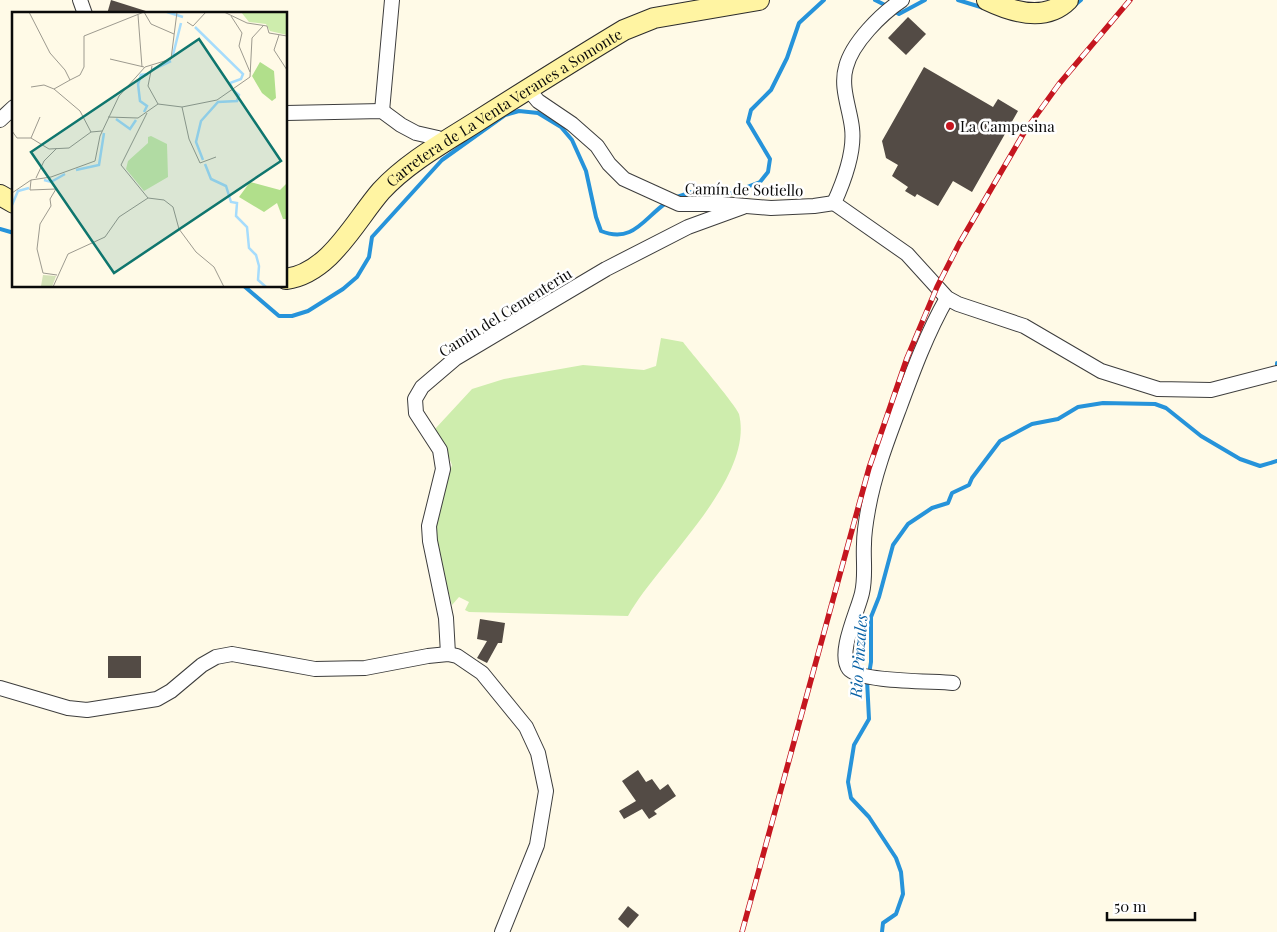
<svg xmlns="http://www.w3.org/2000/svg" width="1277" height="932" font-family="'Playfair Display',serif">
	<rect width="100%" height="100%" fill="#fffae7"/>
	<path fill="#ceedad" d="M661,338L683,342C692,354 736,405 739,414C755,479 658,562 628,616L469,612L465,610L469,602L459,597L452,605L436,546L435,522L452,465L444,445L435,429L472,389L504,379L583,365L644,370L656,366Z"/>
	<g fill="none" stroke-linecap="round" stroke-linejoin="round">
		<g stroke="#2693da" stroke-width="4">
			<polyline points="875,0 889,7"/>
			<polyline points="958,0 984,8"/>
			<polyline points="1075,5 1081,0"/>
			<polyline points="894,11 899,14 925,0"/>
			<polyline points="674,198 692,192 721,197 760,182 768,172 770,159 748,122 751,110 771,90 787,58 799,23 824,0"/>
			<polyline points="0,229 14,233"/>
			<path d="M244,286L279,316H292L308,311L343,289L357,277L369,257L372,237L442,160L505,115L519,111L538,113L561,127L572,140L586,171L596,217L601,231C633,244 644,218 666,203"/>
			<polyline points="1277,363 1277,369"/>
			<polyline points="869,674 871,662 871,617 879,597 893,545 908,524 932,508 948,503 952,493 969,485 972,478 1000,441 1032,424 1058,419 1078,407 1103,403 1155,404 1166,408 1201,436 1240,459 1260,466 1277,461"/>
			<polyline points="867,680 869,719 854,745 848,782 851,798 869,817 896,858 901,872 903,894 896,914 883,923 882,932"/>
		</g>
	</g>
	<g fill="#534b45">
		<polygon points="111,0 149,12 148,14 107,14"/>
		<polygon points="908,17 926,34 906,55 888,38"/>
		<polygon points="924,67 993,107 998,99 1018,111 972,192 953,181 938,206 917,194 915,197 905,191 908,187 892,176 898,165 886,158 882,141"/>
		<polygon points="480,619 505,623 502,643 498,643 487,663 477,658 487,641 477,639"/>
		<rect x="108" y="656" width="33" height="22"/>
		<polygon points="638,770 646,782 652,779 660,790 668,784 676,796 654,811 657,814 649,819 642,809 624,819 619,811 636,801 622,781"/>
		<polygon points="628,906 639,915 628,928 618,919"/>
	</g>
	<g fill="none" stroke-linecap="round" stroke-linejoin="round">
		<g stroke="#3d3d3d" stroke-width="16">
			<g id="street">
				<polyline points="80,0 85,14"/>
				<polyline points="528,89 538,101 572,124 597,146 609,164 624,179 679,204 722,204 771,208 814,206 834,203"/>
				<polyline points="382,111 392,0"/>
				<polyline points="286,113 382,111 401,125 416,133 438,138 443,143"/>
				<polyline points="0,120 14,107"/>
				<polyline points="834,203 907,254 947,298 958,304 1024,326 1101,371 1158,389 1211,390 1277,373"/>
				<path d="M834,203C844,181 855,152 852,128C850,109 840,87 846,67C852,43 881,14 902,0"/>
				<path d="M947,298C927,333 913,371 899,409C887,441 874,475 868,510C866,521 864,533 864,544C863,560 866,576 862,593C858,611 837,653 849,669C859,682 934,681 953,683"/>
				<polyline points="448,654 446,618 430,541 429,526 443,469 440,450 416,413 415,399 422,387 456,358 606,269 688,227 743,207"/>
				<polyline points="0,688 68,708 87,710 157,699 171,691 202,665 216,657 232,654 315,669 365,668 428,656 448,654 457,656 482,673 526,727 538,753 546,791 537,845 502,932"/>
			</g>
		</g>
		<g stroke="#2c2c2c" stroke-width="22">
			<g id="secondary">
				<path d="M987,0C1012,12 1046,22 1068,0"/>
				<polyline points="0,195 14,203"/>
				<path id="s1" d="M286,279C330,273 355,221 381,191C408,162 443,143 476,122C525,91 574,60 624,30L654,18L759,0"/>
			</g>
		</g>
		<use href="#street" stroke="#fff" stroke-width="14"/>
		<use href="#secondary" stroke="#fff4a2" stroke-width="20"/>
		<g stroke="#c5161f" stroke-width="5.5">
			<polyline id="rail" points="742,932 869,468 907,358 937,287 959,244 1025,131 1059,84 1130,0"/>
		</g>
		<use href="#rail" stroke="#fff" stroke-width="4" stroke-dasharray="11" stroke-linecap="butt"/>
	</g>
	<circle fill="#c5161f" stroke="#fff" stroke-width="2" cx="950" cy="126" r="5"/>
	<g text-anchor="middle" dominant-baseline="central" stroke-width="5" stroke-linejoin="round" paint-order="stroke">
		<g font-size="15" fill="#0a0a0a" stroke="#fff">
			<text stroke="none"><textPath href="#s1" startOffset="282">Carretera de La Venta Veranes a Somonte</textPath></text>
			<text transform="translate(744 189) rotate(1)">Camín de Sotiello</text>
			<text transform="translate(505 312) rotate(-32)">Camín del Cementeriu</text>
		</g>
		<g font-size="15" fill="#0a0a0a" stroke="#fff" text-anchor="start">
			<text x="960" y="126">La Campesina</text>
		</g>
		<g font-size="16" font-style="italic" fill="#0962a5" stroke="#fff">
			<text transform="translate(858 656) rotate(-86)">Rio Pinzales</text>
		</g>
	</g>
	<g transform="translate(12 12)">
		<rect width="275" height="275" fill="#fffae7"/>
		<path d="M229,0H275V23L258,19L254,12L237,10ZM139,124L155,132L156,165L132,179L114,157L116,149L136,131V125Z" fill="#ceedad"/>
		<path d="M248,50L262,59L264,86L260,89L250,81L240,64ZM238,170L268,178L275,171V207H271L265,191L252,200L227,185Z" fill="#b1df8b"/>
		<path d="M31,263L44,264L40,275L29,274Z" fill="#d4e2b7"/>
		<path fill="none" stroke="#a6dcfc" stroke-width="2.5" d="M155,0L171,5M183,15L231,62L229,67L218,71L220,76M161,43L169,11M140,58L159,49M132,100L135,94L128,89L126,72L129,63L136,62M104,107L118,117L124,108M191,148L184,130L189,109L206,90L225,89L227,83L222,79M193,152L199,167L214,174L219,190L225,191L224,204L235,215L237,236L244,243L247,254L246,268L254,275M64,158L87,153L92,121M32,168L39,170L53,162M0,193L6,179L17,176"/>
		<path fill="none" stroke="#9d9a8f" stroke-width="1" d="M17,0L38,41L53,58L58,68L42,77M132,0L139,12L162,22M212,0L235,11L255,14L257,21L275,24M126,3L130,55M219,4L230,21L227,34L238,60M175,10L181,14L194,0M267,23L262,38L275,58M98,47L132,55M140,54L136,74L146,92M58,68L68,63L72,55V24L132,0M19,75L32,73L42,77L68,99L79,120M146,92L170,95L205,88L238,65L240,26L251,14M170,95L177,127L188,151L204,145M135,101L109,153L136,186M96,105L126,106L146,92M0,119L5,126H19L37,137L57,136L79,120L90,119M19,126L28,105M24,166L32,149L45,136M19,168L18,178L44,177L38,187L39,194L28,212L25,237L31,261L45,263M0,181L19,168L39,165L83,149L88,124L107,84L133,55L159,47L165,0M136,186L152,188L161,195L167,217L184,240L202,255L212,275M41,275L56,242L93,225L107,205L136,186"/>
		<path fill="#0f766e" fill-opacity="0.15" stroke="#0f766e" stroke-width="2.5" d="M187,27L269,149L102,261L19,140Z"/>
		<rect width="275" height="275" fill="none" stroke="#0a0a0a" stroke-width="2.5"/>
	</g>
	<path d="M1107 912v8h88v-8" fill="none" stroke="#0a0a0a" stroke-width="2.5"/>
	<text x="1114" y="912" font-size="15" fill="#0a0a0a" stroke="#ffffff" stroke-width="4" paint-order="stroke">50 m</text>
</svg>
